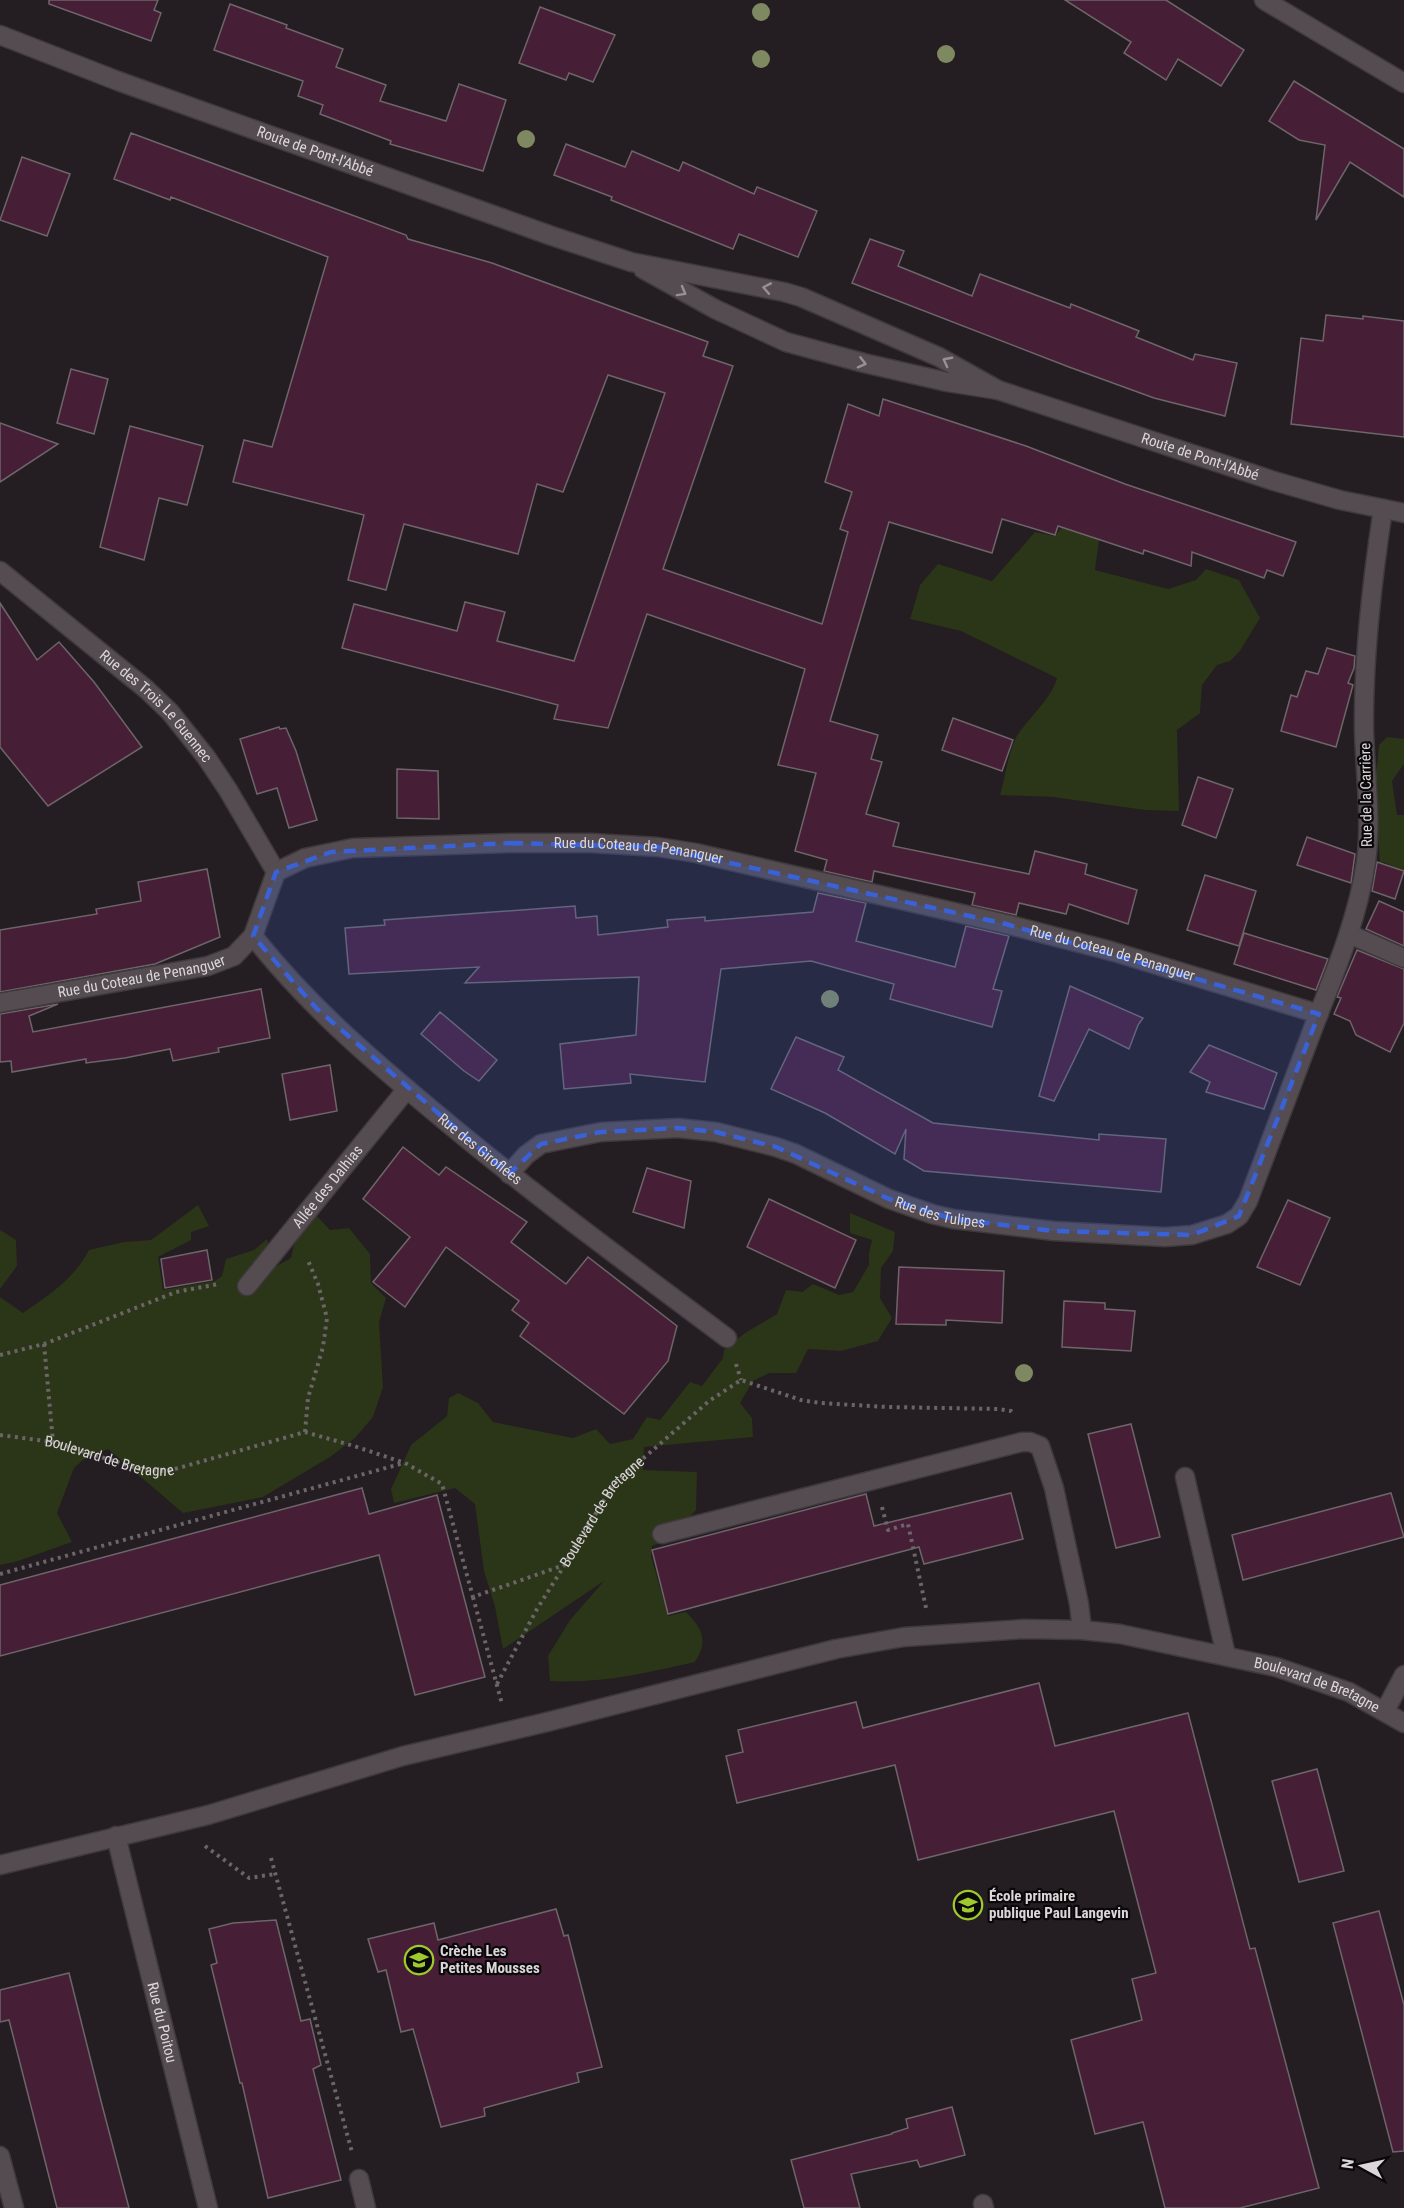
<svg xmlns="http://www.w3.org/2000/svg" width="1404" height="2208" font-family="'Roboto Condensed',sans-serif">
	<rect width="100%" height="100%" fill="#241d21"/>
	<g fill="#2b3518">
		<path d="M1062,527L1099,540L1095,570L1168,589L1196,580L1206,569L1239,580L1260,618L1240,651L1230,661L1217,665L1202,685L1200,713L1177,730L1179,811L1145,810L1053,797L1000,795C1005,778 1009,750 1017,736C1029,717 1052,698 1057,678L961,631L910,619L920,585L938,564L992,581L1035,532L1055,536Z"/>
		<polygon points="1387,737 1404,739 1404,764 1392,781 1397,815 1404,815 1404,871 1383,862 1380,863 1375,787 1379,745"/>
		<path d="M198,1205L209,1226L191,1232V1240L158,1257L163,1290L215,1281L222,1276L226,1259L254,1250L267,1239L275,1267L291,1258L294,1245L315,1214L330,1230L349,1228L370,1254L371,1283L386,1298L379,1322L383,1387L373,1417L355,1438L330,1457L263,1497L183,1513L108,1449L83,1460L74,1468L57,1513L72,1542L15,1562L0,1565V1297L23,1313C51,1293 72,1281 89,1250L124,1242L151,1240Z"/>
		<path d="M850,1213L895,1232L893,1251L881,1268L880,1298L892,1318L878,1341L841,1351L808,1349L796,1373H769L753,1381L740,1403L752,1418L753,1437L644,1447L643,1470L697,1472L696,1510L670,1539L652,1546L651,1556L668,1616L686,1612C702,1628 709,1641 695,1662C644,1673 602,1684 550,1681L548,1656L570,1620L604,1581L503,1649L495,1607L484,1571L475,1504L455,1488L394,1503L391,1489L411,1445L447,1416L449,1398L458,1393L478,1403L493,1422L573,1438L596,1429L610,1444L633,1439L647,1417L660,1420L690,1382L702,1386L723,1358L724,1350L745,1333L777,1314L786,1290L802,1292L813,1284L839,1295L853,1292L869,1265V1253L872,1240L850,1233Z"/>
		<polygon points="0,1230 16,1240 17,1266 0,1289"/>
	</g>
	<g fill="#461f37" stroke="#6d6569" stroke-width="1.5">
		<polygon points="49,0 158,0 154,10 161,13 151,41 49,4"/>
		<polygon points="1065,0 1166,0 1244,50 1221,86 1178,59 1166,80 1124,53 1131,42"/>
		<polygon points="230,4 287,25 286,28 343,49 336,67 386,85 380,101 446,121 459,84 506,100 483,171 390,144 391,141 320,114 323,105 298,96 303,81 214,50"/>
		<polygon points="540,7 615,35 593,82 569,73 566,80 519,63"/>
		<polygon points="1294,81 1404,149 1404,197 1350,162 1316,220 1325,145 1299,140 1269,121"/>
		<polygon points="131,133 406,235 408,239 492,263 708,342 703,356 733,366 663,569 822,624 848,532 840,529 852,492 825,482 848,404 879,416 883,399 1026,446 1125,484 1296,542 1283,576 1267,570 1264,578 1192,552 1191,566 1144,550 1143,554 1058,526 1055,535 1002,519 992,553 889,522 830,721 878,735 871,759 882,762 866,814 899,823 893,846 1029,874 1035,851 1087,864 1085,874 1137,890 1128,924 1069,904 1066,914 1019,903 1016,915 972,905 975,893 874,871 872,882 824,871 827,860 795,851 816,773 778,765 805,669 647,614 608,728 554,719 558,705 342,648 354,604 457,631 465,602 505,612 497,641 574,661 665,393 608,375 563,492 537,484 518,554 404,524 386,590 348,580 364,515 233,482 244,440 272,447 328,257 171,197 170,200 114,179"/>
		<polygon points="566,144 625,167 632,151 679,171 683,162 754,194 757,187 817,211 798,257 739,234 733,249 611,200 612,197 554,175"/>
		<polygon points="22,157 70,174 47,236 0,220"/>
		<polygon points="870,239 904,251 898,266 972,296 980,274 1070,308 1071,304 1139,331 1136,337 1193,360 1195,354 1237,363 1225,416 1154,398 1069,367 852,283"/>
		<polygon points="1326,315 1363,319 1363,316 1404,321 1404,437 1291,424 1301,338 1323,341"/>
		<polygon points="71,369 108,379 94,434 57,423"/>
		<polygon points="0,423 58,444 0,482"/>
		<polygon points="130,426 203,446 187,505 159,498 144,560 100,547"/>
		<polygon points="0,603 37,660 59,642 94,682 142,747 48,806 0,747"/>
		<polygon points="1327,648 1355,656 1354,668 1348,683 1353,685 1336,747 1281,731 1291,695 1297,697 1306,671 1318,674"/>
		<polygon points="953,718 1013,740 1002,771 942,750"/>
		<polygon points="279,727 280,729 286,728 296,751 317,820 289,828 277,788 257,794 240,739"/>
		<polygon points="397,769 438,771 439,819 397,818"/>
		<polygon points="1198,777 1233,789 1216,838 1182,825"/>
		<polygon points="1307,837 1355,854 1351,883 1297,865"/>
		<polygon points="1377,862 1404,871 1395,899 1372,891"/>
		<polygon points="207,869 220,937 155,964 0,992 0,930 97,914 96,909 141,901 138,882"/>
		<polygon points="1205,875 1256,891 1239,946 1187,930"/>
		<polygon points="818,893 866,903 856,941 955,967 966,926 1009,936 993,989 1002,991 992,1027 890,999 894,984 811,961 721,969 705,1082 630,1074 631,1083 564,1089 560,1044 636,1035 639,977 465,983 479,967 349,974 345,928 385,925 384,920 575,906 576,918 597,916 598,935 668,927 667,920 705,917 705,921 813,912"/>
		<polygon points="1379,901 1404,912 1404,946 1366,929"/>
		<polygon points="1244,933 1328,959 1316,990 1234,964"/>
		<polygon points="1357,950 1404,969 1404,1023 1390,1052 1356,1035 1350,1021 1334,1014 1341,998 1337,997"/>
		<polygon points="1070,986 1143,1018 1138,1025 1129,1049 1089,1029 1054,1101 1039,1096"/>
		<polygon points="261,989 270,1038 218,1048 219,1052 173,1061 170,1049 125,1058 86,1063 86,1059 12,1072 11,1061 0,1062 0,1014 58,1004 29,1016 33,1032"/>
		<polygon points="440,1012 497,1060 479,1081 464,1071 421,1034"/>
		<polygon points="796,1037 844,1057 838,1070 933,1123 1099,1140 1099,1134 1166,1139 1161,1192 924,1171 904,1159 906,1129 895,1154 825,1113 771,1089"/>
		<polygon points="1209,1045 1277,1073 1264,1109 1206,1092 1210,1082 1190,1072"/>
		<polygon points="330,1065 337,1111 290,1120 282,1074"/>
		<polygon points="403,1147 439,1175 446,1167 527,1222 511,1242 566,1284 588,1257 677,1326 668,1361 624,1414 520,1336 529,1323 512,1310 519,1301 446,1247 405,1307 373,1282 410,1237 363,1199"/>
		<polygon points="647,1168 691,1181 684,1228 633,1212"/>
		<polygon points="769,1199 856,1240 835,1288 747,1247"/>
		<polygon points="1288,1200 1330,1218 1300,1285 1257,1267"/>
		<polygon points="207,1250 212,1280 165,1288 161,1259"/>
		<polygon points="899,1267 1004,1271 1002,1323 946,1320 946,1325 896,1324"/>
		<polygon points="1064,1301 1105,1303 1105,1309 1135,1311 1131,1351 1062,1347"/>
		<polygon points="1131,1424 1160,1537 1116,1548 1088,1434"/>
		<polygon points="362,1488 369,1514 437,1495 485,1677 415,1695 379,1555 0,1656 0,1585"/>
		<polygon points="1011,1493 1023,1539 924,1564 919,1547 668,1614 652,1550 866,1494 874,1526"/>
		<polygon points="1391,1493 1404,1537 1243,1580 1232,1535"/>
		<polygon points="1039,1683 1055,1746 1188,1713 1250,1949 1255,1948 1319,2188 1240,2208 1165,2208 1143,2122 1095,2134 1071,2040 1142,2020 1132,1979 1156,1973 1114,1811 918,1860 895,1765 737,1803 726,1756 743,1752 738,1730 856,1702 863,1728"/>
		<polygon points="1317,1769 1344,1871 1299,1882 1272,1781"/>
		<polygon points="556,1909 564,1936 568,1935 602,2067 577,2073 579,2082 484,2108 485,2116 441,2127 413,2029 401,2032 386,1970 378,1972 368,1939 434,1923 438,1940"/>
		<polygon points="1379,1911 1404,2005 1404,2151 1393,2152 1333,1923"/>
		<polygon points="276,1920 301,2021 310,2019 321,2065 313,2069 341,2180 268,2198 242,2083 240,2083 211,1965 217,1963 209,1929 233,1923"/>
		<polygon points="69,1973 101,2101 129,2208 57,2208 9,2020 0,2022 0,1990"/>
		<polygon points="952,2107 965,2155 920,2167 917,2160 851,2174 860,2208 804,2208 791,2160 892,2134 892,2133 908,2128 906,2119"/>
	</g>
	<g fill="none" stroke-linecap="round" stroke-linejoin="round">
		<g stroke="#3e393c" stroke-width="21">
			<g id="street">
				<polyline points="1264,0 1404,83"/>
				<path id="s2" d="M0,571L146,689L170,712L206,757L228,790L276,872"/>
				<polyline points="1349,934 1404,958"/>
				<path id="s3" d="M253,936C307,1004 366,1055 432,1110C527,1190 627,1263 727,1338"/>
				<path id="s4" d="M0,1003L208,966L234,956L253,936L276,872L305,858L353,848L511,843H592L658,847L696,853L1006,924L1111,951L1319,1014"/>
				<path id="s5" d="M509,1174L526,1155L541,1144L601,1132L678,1128L716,1132L776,1147L796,1154L889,1199L932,1214L953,1219L1054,1231L1165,1237L1192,1235L1227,1224L1239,1216L1248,1201C1271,1140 1294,1079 1317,1018C1337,967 1358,917 1366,862C1372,818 1365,774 1364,730C1363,656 1372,581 1383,509"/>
				<path id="s6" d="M247,1286L407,1089"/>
				<polyline points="1185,1477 1226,1655"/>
				<polyline points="662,1534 1022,1442 1030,1442 1040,1446 1054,1488 1079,1604 1082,1630"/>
				<polyline points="1385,1711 1404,1675"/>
				<path id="s7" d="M116,1836L208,2208"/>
				<path id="s8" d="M0,1865L208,1815L403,1756L547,1722L836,1649L904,1637L1025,1629L1082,1630L1120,1634L1276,1667L1349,1692L1404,1723"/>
				<polyline points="0,2156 14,2208"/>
				<polyline points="359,2179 366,2208"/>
				<polyline points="983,2204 984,2208"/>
			</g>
		</g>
		<g stroke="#3e393c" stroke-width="21">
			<g id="secondary">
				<path id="s9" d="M0,35L118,81L552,236L631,262L784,292L801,297L939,357L998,390"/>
				<path id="s10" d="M643,269L715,309L786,342L864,363L947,382L998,390L1274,481L1340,500L1404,513"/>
			</g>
		</g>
		<g stroke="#6b6568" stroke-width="4" stroke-dasharray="3 4.5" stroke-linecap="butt">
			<polyline points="44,1344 53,1442"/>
			<polyline points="0,1355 44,1344 176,1292 219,1284"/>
			<polyline points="736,1364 741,1380"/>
			<polyline points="305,1432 308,1398 323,1347 327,1318 318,1284 307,1258"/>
			<path id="s1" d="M0,1435L53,1442L143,1470L168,1471L305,1432L354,1446L405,1463L442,1484L473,1597L564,1565L614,1484L709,1401L741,1380L801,1400L820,1403L887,1407L999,1409L1011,1411L1013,1413"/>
			<polyline points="882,1507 888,1530 908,1524 926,1608"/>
			<polyline points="0,1574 404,1463"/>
			<polyline points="473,1597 502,1704"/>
			<polyline points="497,1684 537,1609 564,1566"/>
			<polyline points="205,1846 249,1878 275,1874"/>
			<polyline points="271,1858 352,2152"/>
		</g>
		<use href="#street" stroke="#544c50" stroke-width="18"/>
		<use href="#secondary" stroke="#544c50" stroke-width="18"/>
	</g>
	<g fill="#7e8962">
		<circle cx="761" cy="12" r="9"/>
		<circle cx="946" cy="54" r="9"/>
		<circle cx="761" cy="59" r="9"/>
		<circle cx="526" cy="139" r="9"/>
		<circle cx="830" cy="999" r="9"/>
		<circle cx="1024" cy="1373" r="9"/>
	</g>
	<defs><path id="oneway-chevron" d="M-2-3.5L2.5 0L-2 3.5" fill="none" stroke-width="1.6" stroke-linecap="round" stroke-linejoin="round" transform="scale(1.5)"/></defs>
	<g stroke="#989194">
		<use href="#oneway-chevron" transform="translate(767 288) rotate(-169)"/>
		<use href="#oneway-chevron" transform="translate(682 292) rotate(29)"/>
		<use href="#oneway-chevron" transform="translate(947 361) rotate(-152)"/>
		<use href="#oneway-chevron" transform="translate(862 363) rotate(14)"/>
	</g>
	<path fill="#3a62d8" fill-opacity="0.2" stroke="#3a62d8" stroke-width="4.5" stroke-dasharray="12 8" stroke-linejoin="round" d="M511,843L658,847L1006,924L1319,1014L1239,1216L1192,1235L1054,1231L953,1219L889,1199L776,1147L716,1132L678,1128L601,1132L541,1144L509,1174L317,1009L253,936L276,872L331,852Z"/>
	<defs>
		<g id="school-ring" transform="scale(1.5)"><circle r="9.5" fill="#0b080a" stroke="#9fca2e" stroke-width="1.5"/><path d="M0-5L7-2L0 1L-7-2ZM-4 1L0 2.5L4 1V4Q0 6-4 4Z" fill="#9fca2e"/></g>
	</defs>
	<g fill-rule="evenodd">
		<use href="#school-ring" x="968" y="1905"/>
		<use href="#school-ring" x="419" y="1960"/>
	</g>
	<g text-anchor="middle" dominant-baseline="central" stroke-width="4.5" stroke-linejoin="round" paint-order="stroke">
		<g font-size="15" fill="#dbd6d9" stroke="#0b080a">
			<text stroke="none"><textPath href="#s9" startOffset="336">Route de Pont-l'Abbé</textPath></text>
			<text stroke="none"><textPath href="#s10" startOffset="591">Route de Pont-l'Abbé</textPath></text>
			<text stroke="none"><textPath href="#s2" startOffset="207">Rue des Trois Le Guennec</textPath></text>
			<text transform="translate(1366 795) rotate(-91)">Rue de la Carrière</text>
			<text stroke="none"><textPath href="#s4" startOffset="702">Rue du Coteau de Penanguer</textPath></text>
			<text stroke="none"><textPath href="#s4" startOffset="1188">Rue du Coteau de Penanguer</textPath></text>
			<text stroke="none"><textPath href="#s4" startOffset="144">Rue du Coteau de Penanguer</textPath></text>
			<text stroke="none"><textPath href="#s3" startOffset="312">Rue des Giroflées</textPath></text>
			<text stroke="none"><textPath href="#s6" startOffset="128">Allée des Dalhias</textPath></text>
			<text stroke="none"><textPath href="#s5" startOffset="460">Rue des Tulipes</textPath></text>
			<text stroke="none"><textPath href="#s1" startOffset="112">Boulevard de Bretagne</textPath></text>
			<text stroke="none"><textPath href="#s1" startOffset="742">Boulevard de Bretagne</textPath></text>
			<text stroke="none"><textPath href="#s8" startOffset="1353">Boulevard de Bretagne</textPath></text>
			<text stroke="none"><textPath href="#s7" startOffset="192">Rue du Poitou</textPath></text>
		</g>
		<g font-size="15" font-weight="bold" fill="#dbd6d9" stroke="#0b080a" text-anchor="start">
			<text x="989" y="1896">École primaire<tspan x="989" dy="17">publique Paul Langevin</tspan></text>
			<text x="440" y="1951">Crèche Les<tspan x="440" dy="17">Petites Mousses</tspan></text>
		</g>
	</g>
	<g transform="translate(1362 2166) rotate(278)" stroke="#0b080a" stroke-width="4.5" paint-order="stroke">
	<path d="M0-4.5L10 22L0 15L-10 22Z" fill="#dbd6d9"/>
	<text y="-9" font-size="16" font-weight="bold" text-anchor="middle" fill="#dbd6d9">N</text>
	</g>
</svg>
